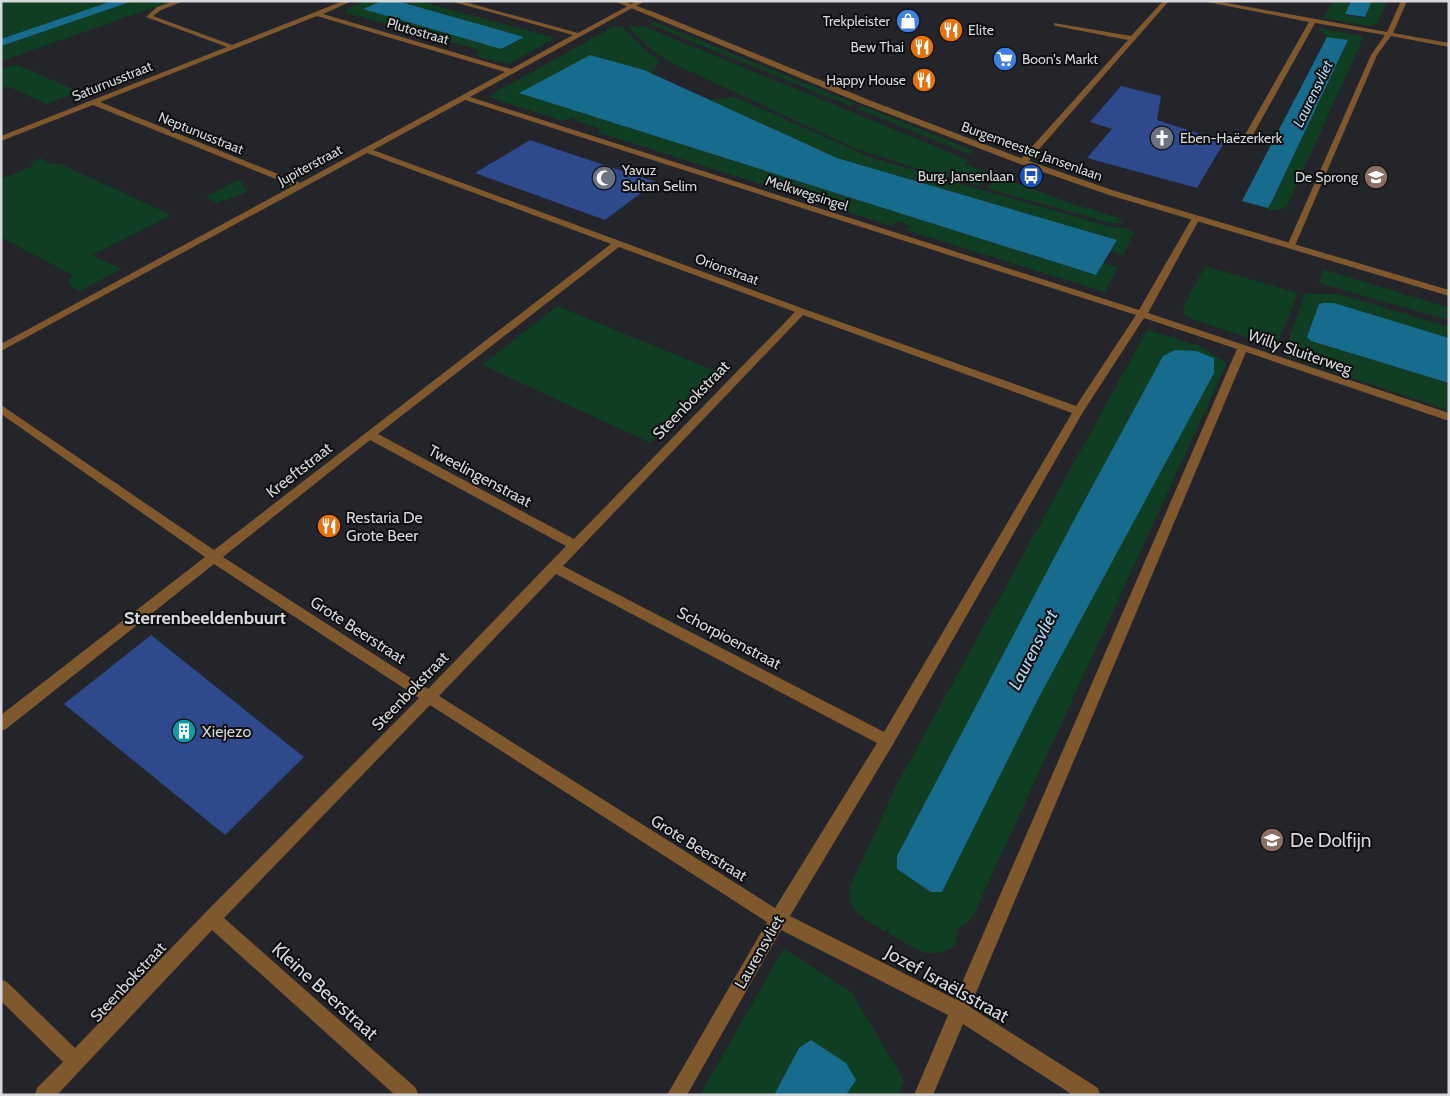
<svg xmlns="http://www.w3.org/2000/svg" width="1450" height="1096" font-family="Cabin,sans-serif">
	<rect width="100%" height="100%" fill="#23252a"/>
	<g fill="#0f3e22" fill-rule="evenodd">
		<polygon points="1,1 112,1 1,39"/>
		<polygon points="133,1 172,1 1,61 1,46"/>
		<polygon points="366,1 382,1 364,9 524,37 397,1 418,1 552,37 553,39 508,64 475,56 480,50 347,13 346,9"/>
		<polygon points="1334,1 1351,1 1345,15 1362,18 1365,17 1372,1 1387,1 1377,24 1369,26 1323,18"/>
		<polygon points="655,22 856,104 850,106 649,24"/>
		<polygon points="631,25 639,28 643,26 968,160 965,164 995,175 980,186 909,166 852,147 668,61 654,52 628,27"/>
		<polygon points="613,27 622,27 645,50 658,60 659,63 650,73 590,55 519,93 1095,275 1103,263 1117,267 1105,292 906,230 910,225 897,221 892,226 597,132 601,129 574,120 575,119 571,117 564,121 491,98 492,94"/>
		<polygon points="1318,28 1361,36 1363,38 1287,206 1277,210 1267,210 1348,41 1327,37"/>
		<polygon points="17,65 80,92 47,104 7,86 1,89 1,69"/>
		<polygon points="735,97 872,158 1111,227 1124,228 1134,232 1133,234 1123,255 1111,251 1117,240 837,158 709,100"/>
		<polygon points="863,106 974,151 969,154 858,109"/>
		<path d="M41,158L47,163L61,164L171,215L92,255L121,269L80,291C74,289 69,287 69,279L74,276L1,237V179L34,165L30,163Z"/>
		<polygon points="1000,177 1070,203 1117,217 1124,223 1111,223 986,188"/>
		<polygon points="238,180 245,182 242,186 248,191 245,193 217,203 206,197"/>
		<polygon points="1205,266 1298,293 1276,347 1192,319 1184,314 1183,308"/>
		<polygon points="1323,269 1449,308 1449,320 1319,283"/>
		<polygon points="1305,294 1339,294 1449,327 1449,338 1334,303 1307,337 1311,341 1449,383 1449,413 1440,407 1283,355"/>
		<polygon points="557,306 720,373 651,443 482,365"/>
		<path d="M1147,330L1197,345L1227,363L972,918L957,930L955,946C928,963 912,946 888,933L890,923L886,932C875,925 855,916 850,901C849,897 850,890 851,885L896,786ZM1073,522L1038,699L942,892Z"/>
		<polygon points="784,948 852,993 904,1081 898,1095 846,1095 856,1080 822,1049 811,1040 799,1048 774,1095 700,1095"/>
	</g>
	<g fill="#176b8d">
		<polygon points="112,1 133,1 1,46 1,39"/>
		<polygon points="382,1 397,1 524,37 501,49 363,9"/>
		<polygon points="1351,1 1372,1 1365,17 1345,14"/>
		<polygon points="1327,37 1348,40 1273,199 1268,208 1242,201"/>
		<polygon points="590,55 644,70 837,158 1117,240 1096,275 519,93"/>
		<polygon points="1323,303 1334,303 1449,338 1449,383 1311,341 1307,337 1319,304"/>
		<polygon points="1175,350 1196,351 1214,358 1214,373 1038,699 942,892 931,892 897,869 897,856 1073,522 1163,356"/>
		<polygon points="811,1040 846,1063 856,1080 846,1095 774,1095 799,1048"/>
	</g>
	<g fill="#2e498c">
		<polygon points="1121,86 1161,96 1157,120 1200,134 1226,139 1197,188 1087,158 1112,129 1090,122"/>
		<polygon points="530,140 565,152 656,182 605,220 475,173"/>
		<polygon points="151,635 304,757 225,835 64,704"/>
	</g>
	<g fill="none" stroke-linecap="round" stroke-linejoin="round">
		<g fill="#80582d" fill-rule="evenodd">
			<path d="M174,1H184L161,10L153,16L232,45L343,1H352L323,14L511,69L573,35L450,1H461L578,33L637,1H645L470,97L1139,310L1192,218L1199,216L1200,218L1148,313L1449,413V421L1246,352L970,1007L1098,1088L1100,1095H1073L963,1024L933,1095H914L948,1015L781,930L687,1095H667L767,922L430,705L224,918L416,1088L418,1095H395L212,930L57,1095H35L37,1088L63,1062L1,1001V979L7,982L75,1048L206,912L419,698L214,564L6,729L1,731V715L205,557L1,414V405L214,550L611,244L367,153L1,351V344L293,186L93,105L1,141V136L227,47L146,17L157,7ZM317,16L505,72L300,183L100,102ZM465,100L1136,315L1076,406L804,309L373,150ZM619,247L795,312L574,539L378,434ZM803,315L1072,413L884,732L563,566ZM1144,318L1237,349L955,999L790,916L892,746L1083,412ZM370,440L566,546L428,689L223,557ZM556,574L877,743L775,908L439,696Z"/>
			<polygon points="1163,1 1169,1 1026,164 1020,164 1020,160 1128,40 1056,26 1054,25 1054,23 1131,36"/>
			<polygon points="1202,1 1216,1 1387,32 1401,1 1407,1 1393,33 1449,43 1449,47 1391,36 1377,55 1294,248 1288,248 1287,246 1371,55 1385,35 1315,23 1249,142 1245,144 1241,142 1309,22"/>
		</g>
		<polygon fill="#80582d" fill-rule="evenodd" points="614,1 623,1 656,13 869,100 1026,160 1115,191 1449,290 1449,296 1109,195 1020,164 863,104"/>
	</g>
	<defs>
		<g id="shop-disc" transform="scale(1.25)"><circle r="9.5" fill="#3f7fe0" stroke="#0d0e10"/><path d="M-5-2.5h2.3a2.7 3.5 0 0 1 5.4 0H5L5.5 6h-11ZM-1.5-2.5h3a1.5 2.3 0 0 0-3 0Z" fill="#fff"/></g>
		<g id="restaurant-disc" transform="scale(1.25)"><circle r="9.5" fill="#e8710a" stroke="#0d0e10"/><path d="M-5-6h1v4h1v-4h1v4h1v-4h1v5L-1.5 .5V6h-2V.5L-5-1ZM5-6V6H3V1.5H1.5Q1.5-4 5-6Z" fill="#fff"/></g>
		<g id="supermarket-disc" transform="scale(1.25)"><circle r="9.5" fill="#3f7fe0" stroke="#0d0e10"/><path d="M-6-5.5h2.5l.6 2H6L4.5 2H-2.5L-4.4-4H-6ZM-1.5 3.2a1.3 1.3 0 1 0 .1 0ZM3 3.2a1.3 1.3 0 1 0 .1 0Z" fill="#fff"/></g>
		<g id="church-disc" transform="scale(1.25)"><circle r="9.5" fill="#6b7280" stroke="#0d0e10"/><path d="M-1.2-6h2.4v3.5h3.3v2.4h-3.3V6h-2.4V-.1h-3.3v-2.4h3.3Z" fill="#fff"/></g>
		<g id="bus-disc" transform="scale(1.25)"><circle r="9.5" fill="#1a4fb4" stroke="#0d0e10"/><path d="M-5-6H5V4H4V6H2V4H-2V6H-4V4H-5ZM-3.5-4V0h7V-4ZM-3.5 1.2v1.5H-2V1.2ZM2 1.2v1.5H3.5V1.2Z" fill="#fff"/></g>
		<g id="school-disc" transform="scale(1.25)"><circle r="9.5" fill="#8d6e63" stroke="#0d0e10"/><path d="M0-5L7-2L0 1L-7-2ZM-4 1L0 2.5L4 1V4Q0 6-4 4Z" fill="#fff"/></g>
		<g id="mosque-disc" transform="scale(1.25)"><circle r="9.5" fill="#6b7280" stroke="#0d0e10"/><path d="M3.5-4.9A6 6 0 1 0 3.5 4.9A5 5 0 1 1 3.5-4.9Z" fill="#fff"/></g>
		<g id="building-disc" transform="scale(1.25)"><circle r="9.5" fill="#0f9aa8" stroke="#0d0e10"/><path d="M-4-6H4V6H1V3H-1V6H-4ZM-2.5-4.3h1.7v1.8h-1.7ZM.8-4.3h1.7v1.8H.8ZM-2.5-1h1.7V.8h-1.7ZM.8-1h1.7V.8H.8Z" fill="#fff"/></g>
	</defs>
	<g fill-rule="evenodd">
		<use href="#shop-disc" x="908" y="21"/>
		<use href="#restaurant-disc" x="951" y="30"/>
		<use href="#restaurant-disc" x="922" y="47"/>
		<use href="#supermarket-disc" x="1005" y="59"/>
		<use href="#restaurant-disc" x="924" y="80"/>
		<use href="#church-disc" x="1162" y="138"/>
		<use href="#bus-disc" x="1031" y="176"/>
		<use href="#school-disc" x="1376" y="177"/>
		<use href="#mosque-disc" x="604" y="178"/>
		<use href="#restaurant-disc" x="329" y="526"/>
		<use href="#building-disc" x="184" y="731"/>
		<use href="#school-disc" x="1272" y="840"/>
	</g>
	<g text-anchor="middle" dominant-baseline="central" stroke-width="4" stroke-linejoin="round" paint-order="stroke">
		<g font-size="14" fill="#d7d8db" stroke="#0d0e10" text-anchor="end">
			<text x="890" y="21">Trekpleister</text>
			<text x="968" y="30" text-anchor="start">Elite</text>
			<text x="904" y="47">Bew Thai</text>
			<text x="1022" y="59" text-anchor="start">Boon's Markt</text>
			<text x="906" y="80">Happy House</text>
			<text x="1180" y="138" text-anchor="start">Eben-Haëzerkerk</text>
			<text x="622" y="170" text-anchor="start">Yavuz<tspan x="622" dy="16">Sultan Selim</tspan></text>
			<text x="1014" y="176">Burg. Jansenlaan</text>
			<text x="1358" y="177">De Sprong</text>
		</g>
		<g font-size="14" fill="#d7d8db" stroke="#0d0e10">
			<text transform="translate(418 31) rotate(16)">Plutostraat</text>
			<text transform="translate(112 81) rotate(-22)">Saturnusstraat</text>
			<text transform="translate(201 133) rotate(22)">Neptunusstraat</text>
			<text transform="translate(1032 151) rotate(20)">Burgemeester Jansenlaan</text>
			<text transform="translate(310 165) rotate(-28)">Jupiterstraat</text>
			<text transform="translate(807 193) rotate(18)">Melkwegsingel</text>
			<text transform="translate(727 269) rotate(20)">Orionstraat</text>
		</g>
		<g font-size="15" font-style="italic" fill="#addbf4" stroke="#0d0e10">
			<text transform="translate(1313 94) rotate(-64)">Laurensvliet</text>
		</g>
		<g font-size="16" fill="#d7d8db" stroke="#0d0e10">
			<text transform="translate(1300 352) rotate(19)">Willy Sluiterweg</text>
			<text transform="translate(691 400) rotate(-46)">Steenbokstraat</text>
			<text transform="translate(299 470) rotate(-38)">Kreeftstraat</text>
			<text transform="translate(480 476) rotate(28)">Tweelingenstraat</text>
			<text transform="translate(358 630) rotate(33)">Grote Beerstraat</text>
			<text transform="translate(729 638) rotate(28)">Schorpioenstraat</text>
			<text transform="translate(410 691) rotate(-46)">Steenbokstraat</text>
			<text transform="translate(699 848) rotate(32)">Grote Beerstraat</text>
			<text transform="translate(759 952) rotate(-60)">Laurensvliet</text>
			<text transform="translate(128 982) rotate(-47)">Steenbokstraat</text>
		</g>
		<g font-size="16" fill="#d7d8db" stroke="#0d0e10" text-anchor="start">
			<text x="346" y="517">Restaria De<tspan x="346" dy="18">Grote Beer</tspan></text>
			<text x="202" y="731">Xiejezo</text>
		</g>
		<g font-size="18" font-weight="bold" fill="#d7d8db" stroke="#0d0e10">
			<text x="205" y="618">Sterrenbeeldenbuurt</text>
		</g>
		<g font-size="18" font-style="italic" fill="#addbf4" stroke="#0d0e10">
			<text transform="translate(1033 650) rotate(-63)">Laurensvliet</text>
		</g>
		<g font-size="19" fill="#d7d8db" stroke="#0d0e10" text-anchor="start">
			<text x="1290" y="840">De Dolfijn</text>
		</g>
		<g font-size="19" fill="#d7d8db" stroke="#0d0e10">
			<text transform="translate(947 984) rotate(29)">Jozef Israëlsstraat</text>
			<text transform="translate(325 991) rotate(42)">Kleine Beerstraat</text>
		</g>
	</g>
	<rect width="1450" height="1096" fill="none" stroke="#d7d8db" stroke-width="5"/>
</svg>
